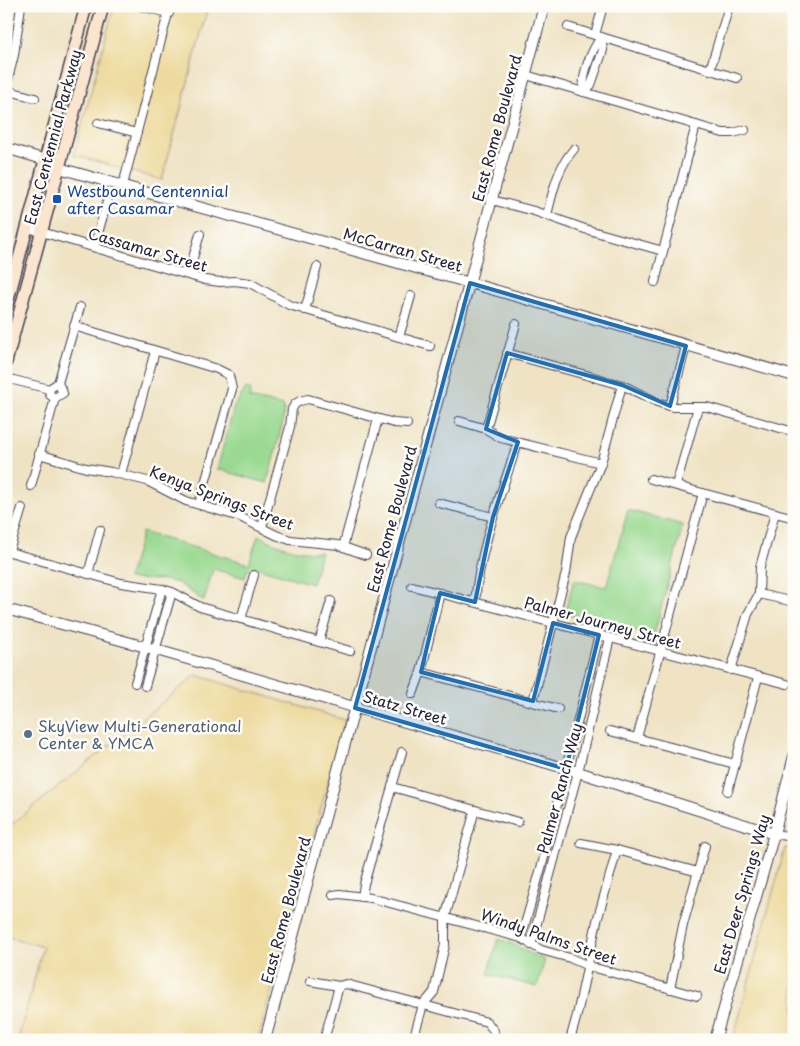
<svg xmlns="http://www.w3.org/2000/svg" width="800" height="1046" font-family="'Playpen Sans',sans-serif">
	<rect width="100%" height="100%" fill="#fdfcf7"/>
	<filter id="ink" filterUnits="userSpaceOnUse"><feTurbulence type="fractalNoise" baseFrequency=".02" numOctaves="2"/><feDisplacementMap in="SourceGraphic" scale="10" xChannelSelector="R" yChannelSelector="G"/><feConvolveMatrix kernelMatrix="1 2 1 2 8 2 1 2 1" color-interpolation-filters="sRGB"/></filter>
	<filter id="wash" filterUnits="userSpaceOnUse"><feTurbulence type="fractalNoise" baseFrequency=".0096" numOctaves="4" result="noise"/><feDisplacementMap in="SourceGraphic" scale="20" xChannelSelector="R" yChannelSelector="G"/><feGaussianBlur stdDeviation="1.12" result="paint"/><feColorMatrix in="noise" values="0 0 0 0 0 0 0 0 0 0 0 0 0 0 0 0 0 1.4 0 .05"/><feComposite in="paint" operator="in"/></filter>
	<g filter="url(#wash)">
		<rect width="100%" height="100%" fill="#efe3c4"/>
		<g fill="#99d990" stroke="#5e7e66">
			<polygon points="246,388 251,390 249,398 284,406 283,422 267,483 217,469 234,407"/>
			<polygon points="628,510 683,525 654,635 564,614 574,580 606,587"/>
			<path d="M142,532L249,564L258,535C280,547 296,552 321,552L312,584L255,567L247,570L245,578L213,569L204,601L178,583L165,580L128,579Z"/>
			<path d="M498,939C515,943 529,954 545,960L537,987L488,974Z"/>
		</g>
		<g fill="#eeda9e" stroke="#887e6c">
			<polygon points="114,6 208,6 162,180 74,155"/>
			<polygon points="196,675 345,720 258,1040 18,1040 43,947 6,936 6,829"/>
			<polygon points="785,848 794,850 794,1040 733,1040"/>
		</g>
	</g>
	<g filter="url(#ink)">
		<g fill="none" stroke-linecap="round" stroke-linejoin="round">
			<g stroke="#413f50" stroke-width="10">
				<g id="minor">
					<polyline points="140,6 169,13"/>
					<polyline points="568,27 737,78"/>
					<polyline points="595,35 603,6"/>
					<polyline points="710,70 729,6"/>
					<polyline points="526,75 723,133 733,133 745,130"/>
					<polyline points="6,87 14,55 21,6"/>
					<polyline points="6,90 35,98"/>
					<polyline points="584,92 591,85 603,50 601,37"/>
					<path d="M584,92C581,74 591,52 601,37"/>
					<polyline points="98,123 137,133"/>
					<polyline points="123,185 170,6"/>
					<polyline points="492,200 534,211 585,229 663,251"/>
					<path d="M547,215C553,192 557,168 574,149"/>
					<polyline points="28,228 205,280 220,282 235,281 250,283 289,305 430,346"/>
					<polyline points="94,247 107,202"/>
					<polyline points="188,275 200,234"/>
					<polyline points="655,282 696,125"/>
					<polyline points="305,310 317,267"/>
					<polyline points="74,326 217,369 229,375 232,389 199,504"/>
					<polyline points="399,337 411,296"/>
					<polyline points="507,353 622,385 657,402 673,407 707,407 794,432"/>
					<polyline points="6,378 49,389"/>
					<polyline points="58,383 80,307"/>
					<polygon points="58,383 63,393 55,398 50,395 49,389"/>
					<polyline points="670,406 686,346"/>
					<polyline points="459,421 486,429 501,438 601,463"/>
					<polyline points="486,429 516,324"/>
					<polyline points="39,454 86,468 111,472 147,481 186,501 240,517 276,535 290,540 338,545 366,555"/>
					<polyline points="121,474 155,351"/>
					<polyline points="651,479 794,518"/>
					<polyline points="676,485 698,407"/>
					<polyline points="31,486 55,398"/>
					<polyline points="439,503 493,517"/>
					<polyline points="262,527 290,427 292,409 295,404 300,401 308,399 394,423 407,424"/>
					<polyline points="343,547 378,419"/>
					<polyline points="6,551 121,583 162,589 172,592 200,607 350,651"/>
					<polyline points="9,551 22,508"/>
					<polyline points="88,574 100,530"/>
					<polyline points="412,586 787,684"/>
					<polyline points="759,594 794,602"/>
					<path d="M475,602C480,547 501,494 518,442"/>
					<polyline points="241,619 254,575"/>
					<polyline points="319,642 331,601"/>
					<polyline points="731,670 748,614 759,594 760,567 775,513"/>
					<polyline points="421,672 558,709"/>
					<polyline points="135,683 162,589"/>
					<polyline points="145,686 172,592"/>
					<polyline points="413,694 421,672 440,593"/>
					<polyline points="533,701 566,573 571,537 601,463 622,385"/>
					<polyline points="610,731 735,764"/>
					<polyline points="637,738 703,493"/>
					<polyline points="392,787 518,822"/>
					<polyline points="728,791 758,677"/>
					<polyline points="774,834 794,837"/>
					<polyline points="581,843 617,850 698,872"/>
					<polyline points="333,895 340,894 371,898 521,938 541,950 570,958 588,966 697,996"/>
					<polyline points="362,897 364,884 402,752"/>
					<polyline points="521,938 543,861 599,635"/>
					<polyline points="531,945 578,772 610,638"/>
					<polyline points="310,981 339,986 346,984 487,1022 494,1031"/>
					<polyline points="670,989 683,925 705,846"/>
					<polyline points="324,1040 339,986"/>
					<polyline points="413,1040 423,1005 434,992 445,945 445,918 475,810"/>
					<polyline points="570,1040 577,1015 597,921 617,850"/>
				</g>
			</g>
			<g stroke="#413f50" stroke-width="12">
				<g id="tertiary">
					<polyline points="6,148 46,160 59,168 470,283 794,376"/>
					<polyline points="6,609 146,647 578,772 774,834"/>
					<polyline points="265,1040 544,6"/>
					<polyline points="715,1040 774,834 794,756"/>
				</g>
			</g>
			<g stroke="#413f50" stroke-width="14">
				<g id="secondary">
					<polyline points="6,307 86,6"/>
					<polyline points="6,362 103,6"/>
				</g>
			</g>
			<use href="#minor" stroke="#fff" stroke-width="8"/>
			<use href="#tertiary" stroke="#fff" stroke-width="10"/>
			<use href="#secondary" stroke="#fbe5cf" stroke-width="11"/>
		</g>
	</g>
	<path fill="#1f6fb2" fill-opacity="0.2" stroke="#1f6fb2" stroke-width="4" stroke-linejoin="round" d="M470,283L686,346L670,406L622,385L507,353L486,429L518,442L493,517L475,602L440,593L421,672L533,701L553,623L599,635L566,769L355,708Z"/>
	<rect fill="#1a4fb4" stroke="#fdfcf7" stroke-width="2" x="52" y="194" width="10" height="10" rx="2.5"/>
	<circle fill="#5c6f8a" stroke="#fdfcf7" stroke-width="2" cx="28" cy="734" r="5"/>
	<g text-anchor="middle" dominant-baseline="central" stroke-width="5" stroke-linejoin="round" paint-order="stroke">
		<g font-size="15" fill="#22223b" stroke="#fdfcf7">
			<text transform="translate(496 128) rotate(-75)">East Rome Boulevard</text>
			<text transform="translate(52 137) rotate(-75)">East Centennial Parkway</text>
			<text transform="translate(148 249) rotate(16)">Cassamar Street</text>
			<text transform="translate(403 249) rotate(16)">McCarran Street</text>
			<text transform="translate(222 497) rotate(21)">Kenya Springs Street</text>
			<text transform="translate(391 519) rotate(-75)">East Rome Boulevard</text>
			<text transform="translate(603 622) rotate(15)">Palmer Journey Street</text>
			<text transform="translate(405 707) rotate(16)">Statz Street</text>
			<text transform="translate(559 788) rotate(-75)">Palmer Ranch Way</text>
			<text transform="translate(741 894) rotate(-74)">East Deer Springs Way</text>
			<text transform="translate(285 910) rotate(-75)">East Rome Boulevard</text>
			<text transform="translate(549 936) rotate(19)">Windy Palms Street</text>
		</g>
		<g font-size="15" fill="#164399" stroke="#fdfcf7" text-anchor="start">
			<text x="67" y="190">Westbound Centennial<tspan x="67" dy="17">after Casamar</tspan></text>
		</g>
		<g font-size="15" fill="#4e5e75" stroke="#fdfcf7" text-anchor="start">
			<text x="38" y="725">SkyView Multi-Generational<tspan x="38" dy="17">Center &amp; YMCA</tspan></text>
		</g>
	</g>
	<rect width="800" height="1046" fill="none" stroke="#fdfcf7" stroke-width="25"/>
</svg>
